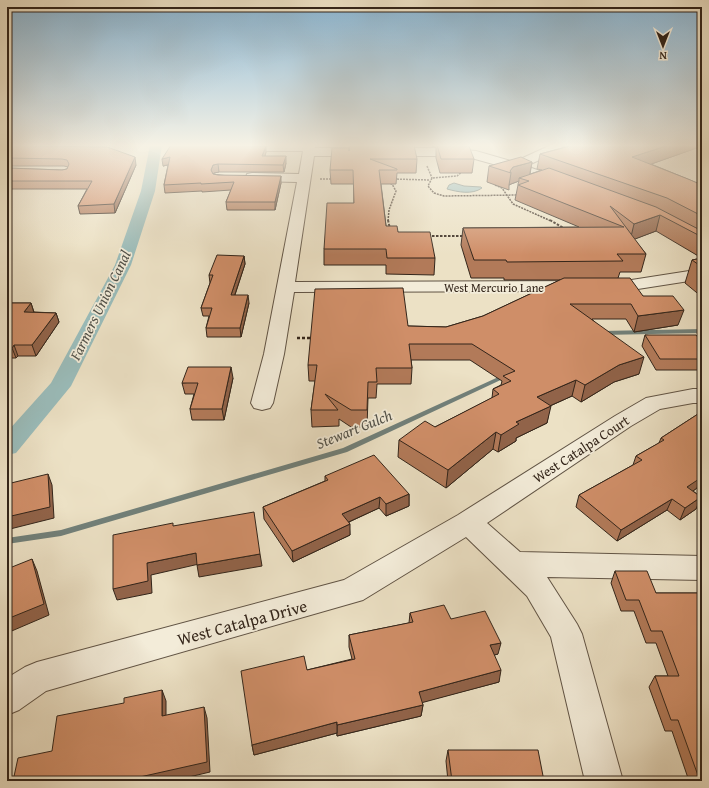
<svg xmlns="http://www.w3.org/2000/svg" width="709" height="788" font-family="'Gentium Book Plus',serif">
	<rect width="100%" height="100%" fill="#ece1c5"/>
	<filter id="stains"><feTurbulence type="fractalNoise" baseFrequency=".005" numOctaves="4"/><feColorMatrix values="0 0 0 0 .2 0 0 0 0 .09 0 0 0 0 .02 0 0 0 .5 -.17"/></filter>
	<radialGradient id="worn" r=".72"><stop offset=".6" stop-color="#630" stop-opacity="0"/><stop offset="1" stop-color="#630" stop-opacity=".3"/></radialGradient>
	<path fill="#9abcba" stroke="#71807a" d="M454,183L464,186L481,187L482,188C472,195 458,192 447,189L449,185Z"/>
	<g fill="none" stroke-linecap="round" stroke-linejoin="round">
		<g fill="#71807a" fill-rule="evenodd">
			<polygon points="702,329 702,333 602,335 599,333 602,331"/>
			<polygon points="505,374 507,375 508,376 507,377 347,452 61,536 7,544 7,538 61,530 343,448"/>
		</g>
		<polygon fill="#9abcba" fill-rule="evenodd" points="150,145 162,145 155,191 131,265 71,386 16,453 7,455 7,432 51,383 115,265 141,191"/>
		<g stroke="#615445" stroke-width="2">
			<g id="minor">
				<polygon points="233,145 316,145 315,148 442,148 476,151 514,162 551,145 565,145 555,153 526,166 568,181 570,184 568,187 563,188 511,169 475,159 442,156 314,156 295,282 625,281 702,269 702,279 625,291 294,292 284,354 273,403 270,408 262,410 254,408 251,403 264,354 297,182 252,181 247,180 246,177 247,174 252,173 299,174 303,151 237,151 233,149 231,147"/>
				<polygon points="693,389 702,389 702,403 693,403 660,409 631,426 487,523 520,552 702,556 702,580 547,577 577,624 582,634 623,781 585,781 551,637 527,596 466,537 363,600 46,691 19,710 7,715 7,678 25,667 37,662 344,580 458,515 615,416 646,398"/>
			</g>
		</g>
		<g stroke="#33251a" stroke-width="1.5" stroke-dasharray="2 1" stroke-linecap="butt">
			<polyline points="427,166 432,178"/>
			<polyline points="463,171 457,176 432,178 428,186 434,193 444,196 519,195"/>
			<polyline points="320,179 333,179"/>
			<polyline points="394,179 430,180"/>
			<polyline points="495,185 502,188 513,204 551,221"/>
			<polyline points="388,221 389,210 396,191 392,184 389,183"/>
		</g>
		<g stroke="#33251a" stroke-width="2" stroke-dasharray="2.5 1.5" stroke-linecap="butt">
			<polyline points="388,220 390,229"/>
			<polyline points="550,220 565,229"/>
			<polyline points="428,236 465,236"/>
		</g>
		<polyline stroke="#33251a" stroke-width="2.5" stroke-dasharray="3 2" stroke-linecap="butt" points="297,338 311,338"/>
		<use href="#minor" fill="#f3ecd9" fill-rule="evenodd"/>
	</g>
	<g fill="#b27a59" stroke="#33251a">
		<polygon points="7,145 46,146 136,165 115,213 80,214 78,206 87,189 11,189 7,193 7,168 62,170 67,169 68,167 64,166 7,166"/>
		<polygon points="432,145 463,145 463,146 474,159 472,173 440,173 436,158 436,147 432,146"/>
		<polygon points="573,145 702,145 702,146 651,164 702,185 702,256 700,257 656,231 634,239 646,254 641,272 620,272 618,278 643,296 678,325 634,332 626,319 592,319 639,374 614,382 581,402 572,396 550,406 547,423 516,438 516,441 498,452 493,449 446,488 398,457 399,440 435,427 492,398 493,389 501,385 502,381 470,360 411,360 412,368 411,384 377,384 376,398 368,398 367,427 351,427 339,419 339,426 312,427 311,410 315,381 309,381 308,365 408,326 446,327 483,316 560,280 504,280 504,278 471,278 461,245 463,228 579,227 515,200 518,185 518,184 519,181 511,184 509,185 509,190 487,182 489,166 532,162 530,174 542,170 537,169 540,154"/>
		<polygon points="219,146 266,152 265,156 286,163 284,172 219,172 214,173 213,174 281,183 275,210 227,210 226,202 231,190 202,192 202,191 165,193 164,185 168,165 163,166"/>
		<polygon points="349,148 417,159 416,173 397,173 396,184 381,184 386,226 398,232 435,258 434,275 386,274 386,265 324,265 324,249 354,203 354,184 331,184 330,170"/>
		<polygon points="244,256 245,264 235,295 249,303 241,337 207,337 206,328 209,316 203,316 201,308 210,283 209,275"/>
		<polygon points="702,258 702,297 685,283 692,260"/>
		<polygon points="7,303 31,303 34,312 56,313 59,322 36,356 18,356 16,358 7,358"/>
		<polygon points="645,335 702,342 702,370 656,370 642,346"/>
		<polygon points="233,378 224,420 192,420 190,409 194,394 185,394 182,383"/>
		<polygon points="698,414 698,485 697,488 693,491 701,497 696,509 680,520 667,510 617,541 576,507 579,495 633,465 636,456 659,443 661,438"/>
		<polygon points="325,476 409,494 409,506 386,516 379,508 349,522 350,535 293,562 264,519 263,507 325,481"/>
		<polygon points="615,571 656,593 698,593 702,781 689,781 672,731 665,731 649,687 655,676 668,676 656,643 646,643 634,611 621,611 611,583"/>
		<polygon points="410,613 451,619 498,654 494,655 499,682 422,702 423,705 421,716 337,736 337,733 254,755 252,745 307,670 352,659 349,647 349,635 409,623"/>
		<polygon points="448,750 544,781 448,781 446,761"/>
	</g>
	<g fill="#916349" stroke="#33251a">
		<polygon points="37,145 47,145 37,154 35,146"/>
		<polygon points="669,145 702,145 702,146 629,172 632,157"/>
		<polygon points="266,146 266,152 263,163 262,156"/>
		<polygon points="286,156 286,163 284,172 283,165"/>
		<polygon points="135,157 136,165 115,213 114,204"/>
		<polygon points="170,157 171,164 163,166 162,159"/>
		<polygon points="532,162 529,178 519,178 519,181 511,184 509,185 511,173 510,171 513,167"/>
		<polygon points="218,164 219,172 214,173 212,177 211,170 213,165"/>
		<polygon points="281,176 281,183 275,210 275,202"/>
		<polygon points="8,181 11,189 7,193 7,182"/>
		<polygon points="660,215 656,231 630,241 634,224"/>
		<polygon points="702,251 702,256 700,257"/>
		<polygon points="244,256 245,264 232,303 231,295"/>
		<polygon points="248,295 249,303 241,337 240,328"/>
		<polygon points="31,303 34,313 24,312"/>
		<polygon points="684,310 678,325 634,332 638,316"/>
		<polygon points="56,313 59,322 36,356 32,345"/>
		<polygon points="14,345 18,356 16,358 12,348"/>
		<polygon points="644,357 639,374 614,382 581,402 585,385 619,365"/>
		<polygon points="231,367 233,378 224,420 222,409"/>
		<polygon points="576,380 572,396 534,413 537,397"/>
		<polygon points="551,406 547,423 516,438 516,441 498,452 501,435 516,422"/>
		<polygon points="496,432 493,449 446,488 448,470"/>
		<polygon points="48,474 52,485 54,518 10,529 7,523 7,517"/>
		<polygon points="702,475 702,483 698,485 697,488 682,499 687,487"/>
		<polygon points="409,494 409,506 386,516 386,504"/>
		<polygon points="380,497 379,508 342,525 342,514"/>
		<polygon points="701,497 696,509 680,520 685,508"/>
		<polygon points="672,499 667,510 617,541 621,530"/>
		<polygon points="350,524 350,535 293,562 292,551"/>
		<polygon points="196,553 199,564 151,575 152,593 117,600 113,589 147,563"/>
		<polygon points="260,554 262,566 199,577 197,565"/>
		<polygon points="32,559 37,571 49,615 7,633 7,619"/>
		<polygon points="501,643 498,654 487,657 490,645"/>
		<polygon points="501,670 499,682 417,704 419,692"/>
		<polygon points="162,690 166,701 166,727 162,716"/>
		<polygon points="423,705 421,716 337,736 337,725"/>
		<polygon points="204,707 207,718 210,772 172,781 122,781"/>
		<polygon points="337,722 337,733 254,755 252,745"/>
	</g>
	<g fill="#cf8e68" stroke="#33251a">
		<polygon points="7,145 37,145 35,146 107,147 135,157 114,204 78,206 92,181 8,181 7,182 7,168 62,170 67,169 69,164 67,160 62,159 7,158"/>
		<polygon points="171,145 266,146 262,156 286,156 283,165 218,164 213,165 211,170 213,174 218,175 281,176 275,202 226,202 234,182 201,184 201,183 164,185 170,157 162,159"/>
		<polygon points="350,145 414,145 417,159 370,159 397,169 397,170 379,170 386,226 397,226 398,232 430,232 435,258 387,258 386,249 324,249 327,203 354,203 353,170 330,170 332,148 349,148 349,151"/>
		<polygon points="437,145 450,145 469,146 474,159 441,159"/>
		<polygon points="574,145 669,145 632,157 688,179 702,185 702,216 667,198 540,154"/>
		<polygon points="521,157 532,162 513,167 510,171 511,173 489,166"/>
		<polygon points="549,168 656,207 702,231 702,237 660,215 634,224 610,206 646,254 617,254 623,261 507,262 506,260 474,260 463,228 624,227 518,185 529,181 519,178"/>
		<polygon points="217,255 244,256 231,295 248,295 240,328 206,328 212,308 201,308 213,275 209,275"/>
		<polygon points="702,258 702,267 692,260"/>
		<polygon points="564,278 630,278 643,296 673,296 684,310 638,316 631,304 570,304 644,357 619,365 585,385 576,380 537,397 551,406 516,422 519,424 501,435 496,432 448,470 399,440 425,421 435,427 499,394 493,389 511,381 503,376 515,371 472,344 409,344 412,368 376,368 377,382 368,382 367,410 351,410 325,394 338,410 311,410 317,365 308,365 315,289 403,288 408,326 446,327 483,316"/>
		<polygon points="7,303 31,303 24,312 56,313 32,345 14,345 12,348 7,348"/>
		<polygon points="645,335 696,335 702,342 702,359 660,359"/>
		<polygon points="188,367 231,367 222,409 190,409 198,383 182,383"/>
		<polygon points="698,414 702,417 702,475 700,476 702,477 687,487 701,497 685,508 672,499 621,530 579,495 642,460 636,456 664,440 661,438"/>
		<polygon points="374,455 409,494 386,504 380,497 342,514 350,524 292,551 263,507 328,480 325,476"/>
		<polygon points="48,474 50,507 7,517 7,484"/>
		<polygon points="254,512 260,554 197,565 196,553 147,563 148,581 113,589 113,535 173,523 173,526"/>
		<polygon points="32,559 44,604 7,619 7,569"/>
		<polygon points="615,571 647,571 656,593 698,593 702,601 702,781 700,781 678,720 671,720 655,676 679,676 662,631 651,631 639,600 626,600"/>
		<polygon points="444,605 451,619 485,611 501,643 490,645 501,670 419,692 423,705 337,725 337,722 252,745 241,671 304,656 307,670 355,659 349,635 413,622 410,613"/>
		<polygon points="162,690 162,716 204,707 207,762 122,781 13,781 18,758 52,751 57,716 124,703 124,698"/>
		<polygon points="448,750 538,750 544,781 452,781"/>
	</g>
	<linearGradient id="sky" x2="0" y2="1"><stop stop-color="#89b7d6"/><stop offset="0.57" stop-color="#f6f2e5"/><stop offset="1" stop-color="#f6f2e5" stop-opacity="0"/></linearGradient>
	<rect width="709" height="255" fill="url(#sky)"/>
	<g text-anchor="middle" dominant-baseline="central" stroke-width="3.5" stroke-linejoin="round" paint-order="stroke">
		<g font-size="12" fill="#33251a" stroke="#f3ecd9">
			<text x="494" y="287">West Mercurio Lane</text>
		</g>
		<g font-size="14" fill="#33251a" stroke="#f3ecd9">
			<text transform="translate(581 449) rotate(-33)">West Catalpa Court</text>
		</g>
		<g font-size="15" font-style="italic" fill="#52524a" stroke="#f3ecd9">
			<text transform="translate(100 305) rotate(-64)">Farmers Union Canal</text>
			<text transform="translate(354 429) rotate(-22)">Stewart Gulch</text>
		</g>
		<g font-size="17" fill="#33251a" stroke="#f3ecd9">
			<text transform="translate(242 622) rotate(-15)">West Catalpa Drive</text>
		</g>
	</g>
	<rect width="709" height="788" fill="none" stroke="#ece1c5" stroke-width="24"/>
	<rect x="8" y="8" width="693" height="772" fill="none" stroke="#33251a" stroke-width="2"/>
	<rect x="12" y="12" width="685" height="764" fill="none" stroke="#33251a"/>
	<g transform="translate(663 46) rotate(180)" stroke="#f3ecd9" stroke-width="3" paint-order="stroke">
	<path d="M0-3L7 15L0 10L-7 15Z" fill="#33251a"/>
	<text y="-6" font-size="11" font-weight="bold" text-anchor="middle" fill="#33251a">N</text>
	</g>
	<rect width="100%" height="100%" filter="url(#stains)"/>
	<rect width="100%" height="100%" fill="url(#worn)"/>
</svg>
